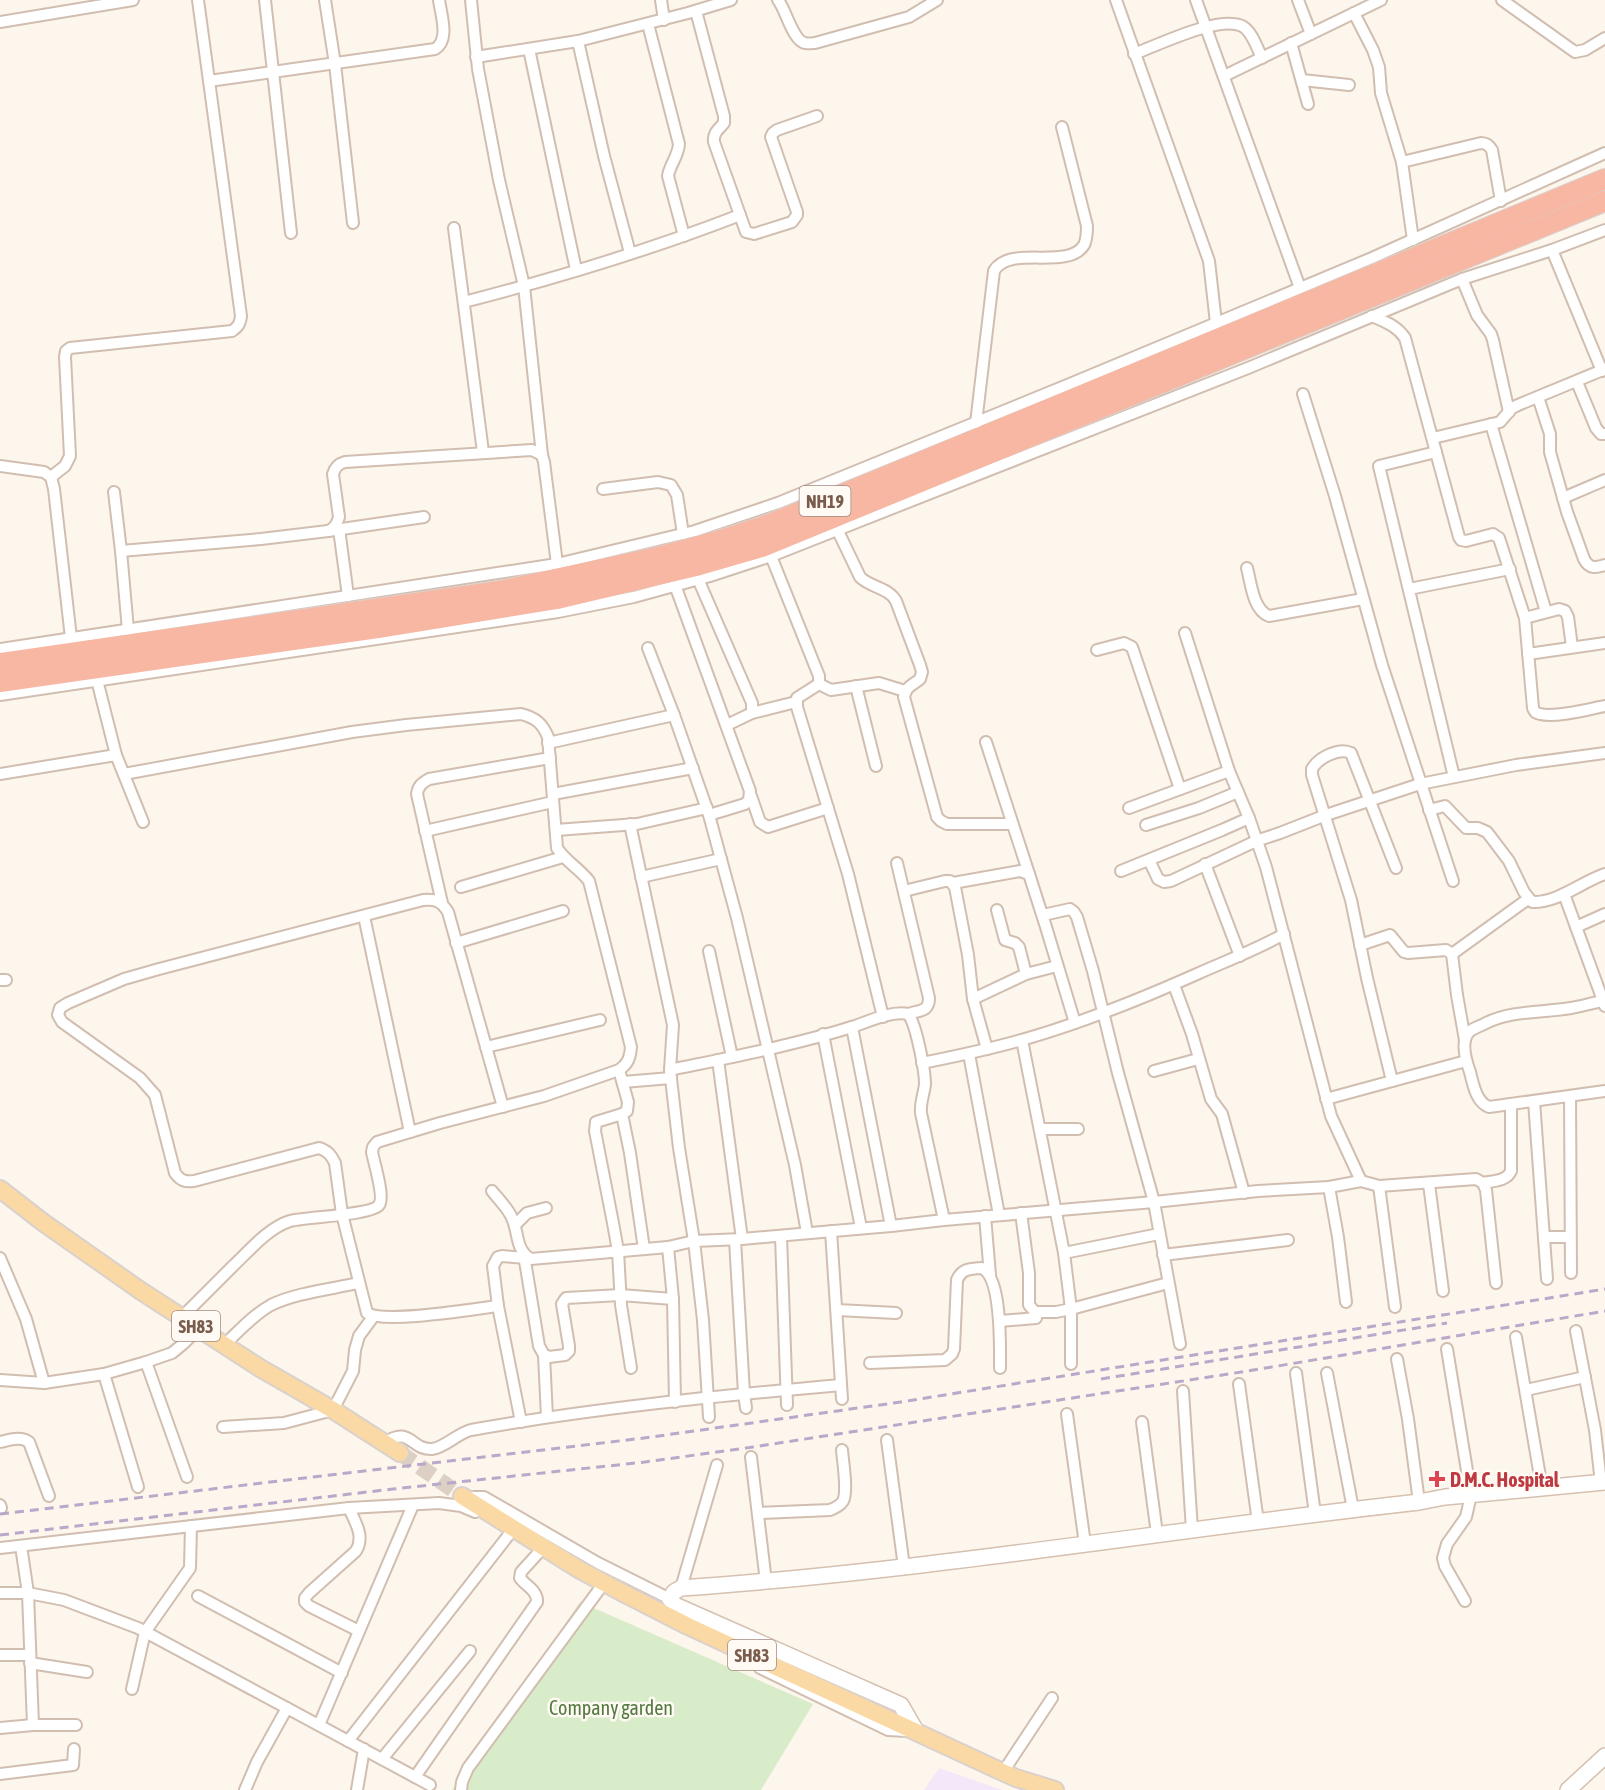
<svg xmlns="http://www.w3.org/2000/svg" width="1605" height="1790" font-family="'Asap Condensed',sans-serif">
	<rect width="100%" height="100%" fill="#fdf6ec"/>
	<polygon fill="#f3e8fa" points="939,1768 1002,1790 924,1790"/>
	<polygon fill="#d8ecc9" points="580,1602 813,1704 761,1790 452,1790"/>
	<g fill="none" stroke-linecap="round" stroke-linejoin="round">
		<polyline stroke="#dcd0c4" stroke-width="16" stroke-dasharray="16 8" stroke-linecap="butt" points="400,1453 462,1496"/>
		<g stroke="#d1beb0" stroke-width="14">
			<g id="street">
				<polyline points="265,0 291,233"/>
				<polyline points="325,0 335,64 353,223"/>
				<polyline points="471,0 478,69 499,180 524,286 542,455"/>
				<polyline points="661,0 664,20"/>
				<path d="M778,0C786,10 793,41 805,43C806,44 814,43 815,43L909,17L937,0"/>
				<polyline points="1116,0 1209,261 1216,323"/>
				<polyline points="1196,0 1300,288"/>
				<polyline points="1298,0 1311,34"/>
				<polyline points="1502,0 1575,52 1585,50 1605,38"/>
				<path d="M696,11L724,116V123C718,130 713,133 714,142L746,232L754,234L792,222L797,215V212L771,137L773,133L777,130L817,116"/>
				<polyline points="1354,13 1373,50 1379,67 1381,93 1402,162 1413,240"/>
				<polyline points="0,22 133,0"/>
				<path d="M648,24L679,144C678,157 670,164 668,176L684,236"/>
				<polyline points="578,41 604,156 630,253"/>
				<polyline points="1291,43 1308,104"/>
				<polyline points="529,49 576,270"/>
				<path d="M1134,54C1158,45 1219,15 1242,26C1252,31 1257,48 1262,58"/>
				<polyline points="476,57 578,41 688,13 731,0"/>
				<polyline points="1224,76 1381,0"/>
				<polyline points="1302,80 1349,85"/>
				<path d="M209,81L435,49C450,40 441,15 439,0"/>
				<path d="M1402,162L1481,143C1486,143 1489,145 1492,150L1501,201"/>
				<polyline points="454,228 483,452"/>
				<polyline points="1552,250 1602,371"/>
				<polyline points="1462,279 1477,315 1491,334 1493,340 1509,412"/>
				<path d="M464,302C557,278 650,250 740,215"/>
				<path d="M1372,316C1386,322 1397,326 1405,338L1459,537L1461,540L1466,541L1493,534L1499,538L1525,618L1533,708C1535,712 1535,713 1540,714C1556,718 1589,709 1605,706"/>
				<polyline points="1577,382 1596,428 1601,434 1605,434"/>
				<polyline points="1303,394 1335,496 1382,665 1453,881"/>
				<path d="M1538,397L1550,434V452L1567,512L1584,559C1589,569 1596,568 1605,565"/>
				<path d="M976,423L994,271C1009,244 1068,271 1084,245C1087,239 1087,233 1087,226L1062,127"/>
				<polyline points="1491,424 1546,612"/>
				<polyline points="1433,438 1500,422 1512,408 1518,405 1605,369"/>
				<polyline points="1436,452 1379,466 1454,777"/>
				<polyline points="0,466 44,472 51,477 54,489 71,638"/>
				<path d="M51,477L65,466L70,456L65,357L66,351L70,348L232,331C238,327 240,324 241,316L198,0"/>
				<polyline points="603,489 658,482 671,485 677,495 683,534"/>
				<polyline points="114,492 121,551 128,630"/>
				<polyline points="1563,498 1605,480"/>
				<polyline points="339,529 348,596"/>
				<path d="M837,529L860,577C871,588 888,587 896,601L920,665L922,672L920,679C913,685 906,686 904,697L937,817L941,821L947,824H1012"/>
				<polyline points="328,531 424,517"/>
				<path d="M121,551L261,539L328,531C335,528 337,524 339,517L333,474C335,467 338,464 345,462L532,450L542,455L544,462L557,564"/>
				<polyline points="771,556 819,676 819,684 797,698 797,707 848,874 883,1017"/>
				<path d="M1247,568C1251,583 1253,610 1269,616L1363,599"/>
				<polyline points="698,579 752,703 752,713 727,725"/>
				<polyline points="675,585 750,791 749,800 745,804 709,815"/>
				<polyline points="1409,589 1510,569"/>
				<polyline points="1525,618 1559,609 1565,611 1568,617 1572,647"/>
				<polyline points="1185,633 1229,771 1249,818 1266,867 1331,1116 1361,1181"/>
				<polyline points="648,648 674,715 709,815 737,918 795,1165 807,1233"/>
				<polyline points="0,649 557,564 695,531 778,503 1070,384 1372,258 1605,153"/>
				<polyline points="1097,650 1124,643 1132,647 1180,789"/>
				<polyline points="1528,654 1605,643"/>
				<polyline points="97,680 116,755 143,822"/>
				<polyline points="819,684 831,690 879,683 905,691"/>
				<polyline points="856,686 876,766"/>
				<polyline points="0,695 558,612 634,597 710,576 771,556 1248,368 1462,279 1552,250 1605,230"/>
				<polyline points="752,713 796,702"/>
				<polyline points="986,742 1029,874"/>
				<polyline points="548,743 674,715"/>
				<polyline points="0,774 116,755"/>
				<path d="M124,774L352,732L406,725L521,714C536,718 542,723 548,737L557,848C566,862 579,868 589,881L631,1047C630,1058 628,1064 619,1070L544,1096L440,1123L377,1142L373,1147L372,1152C374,1163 385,1197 379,1205C372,1215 307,1217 290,1221C268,1228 250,1250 233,1266C216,1283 199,1300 181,1318"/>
				<polyline points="553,794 693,768"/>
				<polyline points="751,796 760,822 768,827 828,808"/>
				<polyline points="1129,808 1229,771"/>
				<path d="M1429,810L1445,806L1466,828H1478L1487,832L1509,861L1524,892L1532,902C1558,903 1581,882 1605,874"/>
				<polyline points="630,824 673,1025 670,1070 679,1148 694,1241 703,1320 709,1417"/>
				<polyline points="1146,825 1199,808 1238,792"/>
				<polyline points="556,830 637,824 707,808"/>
				<polyline points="425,831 553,802"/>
				<polyline points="1149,860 1158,879 1164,882 1171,881 1256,841 1280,833 1326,815 1420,784 1516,765 1605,753"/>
				<path d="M897,863L929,998C929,1012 920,1010 908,1014"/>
				<polyline points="1205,864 1240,956"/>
				<polyline points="1121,871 1222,830 1249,818"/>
				<polyline points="641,877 721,859"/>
				<polyline points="953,883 1020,871 1029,874 1046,927 1075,1023"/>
				<polyline points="461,887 563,857"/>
				<polyline points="904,891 945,881 950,881 955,887 968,955 973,999 987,1049"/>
				<polyline points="1564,894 1605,1006"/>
				<path d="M442,903L417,794C418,786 422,783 429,779L550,758"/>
				<polyline points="997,910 1005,940 1015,943 1019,947 1026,974"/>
				<polyline points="1043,915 1070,909 1074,912 1077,917 1093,971 1118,1073 1154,1202 1180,1344"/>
				<polyline points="364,916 410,1132"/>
				<polyline points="1576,927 1605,914"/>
				<polyline points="456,943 563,911"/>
				<polyline points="1360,945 1390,935 1404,952 1408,953 1446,950 1452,954 1457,995 1465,1040"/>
				<polyline points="709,951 732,1057"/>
				<polyline points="1452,954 1528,899"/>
				<polyline points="0,980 6,980"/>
				<polyline points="1174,985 1192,1034 1211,1099 1222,1114 1244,1193"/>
				<polyline points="973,999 1026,974 1057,966"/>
				<path d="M1603,1001C1592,1003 1582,1006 1571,1008C1542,1013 1513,1010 1486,1023C1481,1026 1473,1028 1469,1032C1460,1042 1466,1061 1470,1072C1473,1084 1476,1102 1489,1107L1605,1091"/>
				<polyline points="852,1027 891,1226"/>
				<polyline points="823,1034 861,1228"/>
				<polyline points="1022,1040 1064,1253 1071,1309 1071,1364"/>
				<polyline points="486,1047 600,1020"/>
				<polyline points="969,1054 999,1215"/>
				<polyline points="718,1060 742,1239"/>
				<path d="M922,1063C957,1056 991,1049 1025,1039C1084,1022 1141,999 1197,974C1226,961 1256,950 1284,934"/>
				<polyline points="619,1070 628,1102 627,1111 622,1114 596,1122 595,1131 613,1223 618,1251 621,1305 631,1368"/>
				<path d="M670,1070C732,1057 795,1045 855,1026C869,1021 894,1010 908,1014C916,1023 925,1071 925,1084C924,1094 920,1102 921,1113L944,1220"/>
				<polyline points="1154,1071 1198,1059"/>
				<path d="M1392,1081L1367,978L1351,900L1312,775V769C1318,758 1339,747 1351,753L1396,868"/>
				<polyline points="623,1082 671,1078"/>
				<polyline points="1570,1096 1571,1273"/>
				<polyline points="1326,1099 1466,1061"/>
				<polyline points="1534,1101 1547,1279"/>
				<polyline points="622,1114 630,1153 644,1249"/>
				<polyline points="1040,1129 1078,1129"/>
				<path d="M1483,1183C1493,1181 1507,1181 1511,1171V1104"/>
				<polyline points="1429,1184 1443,1291"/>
				<polyline points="1379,1186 1395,1307"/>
				<polyline points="1329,1187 1338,1237 1346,1302"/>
				<path d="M492,1191C499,1200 508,1208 512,1218C519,1233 515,1250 531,1259L668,1247L694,1241L742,1239L891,1226L944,1220L1154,1202L1258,1191L1329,1187L1361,1181L1379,1186L1476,1179L1483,1183L1486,1190L1496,1283"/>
				<polyline points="1021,1213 1029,1273 1029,1305 1035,1312 1056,1312 1071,1309 1168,1283"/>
				<polyline points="985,1216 990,1275"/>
				<polyline points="515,1225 527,1213 546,1208"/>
				<polyline points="831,1231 842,1399"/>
				<polyline points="781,1236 787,1405"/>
				<polyline points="1544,1237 1570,1237"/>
				<polyline points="735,1240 744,1393 746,1408"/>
				<polyline points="668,1247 673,1299 675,1402"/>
				<polyline points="1064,1253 1159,1234"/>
				<polyline points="524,1255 539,1346 544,1355 549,1357 565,1355 569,1351 569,1346 562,1304 566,1298 620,1295 673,1299"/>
				<polyline points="1163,1255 1288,1240"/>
				<polyline points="0,1258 26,1319 44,1383"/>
				<path d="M498,1306C473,1309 385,1324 367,1313L342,1214L335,1163C331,1155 328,1151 319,1148L194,1181C185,1182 181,1181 175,1173L155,1095L140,1078L62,1022L58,1015L60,1008L68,1003L124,979L159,969L423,900C436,899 441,901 448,912L503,1107"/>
				<polyline points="837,1310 896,1313"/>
				<polyline points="1000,1321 1036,1318"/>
				<polyline points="1576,1331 1595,1430 1601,1483"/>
				<polyline points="1516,1337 1542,1488"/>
				<path d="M224,1345C239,1331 253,1315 271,1305C295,1293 332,1289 358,1283"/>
				<polyline points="1447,1349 1471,1495 1466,1517 1447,1544 1443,1558 1445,1566 1465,1601"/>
				<polyline points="544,1355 547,1417"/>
				<polyline points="1397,1359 1408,1419 1419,1502"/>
				<polyline points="146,1362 187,1477"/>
				<path d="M870,1363L945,1360L952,1354L954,1349L957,1280C962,1268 971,1269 982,1268C1002,1278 1000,1347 1000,1368"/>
				<polyline points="1296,1373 1315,1514"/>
				<polyline points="1327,1373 1353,1509"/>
				<polyline points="104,1374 138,1487"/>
				<polyline points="0,1380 44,1383 104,1374 146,1362 172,1353 183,1344 199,1328"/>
				<polyline points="1239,1384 1258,1522"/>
				<polyline points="1526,1390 1585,1377"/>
				<polyline points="1183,1391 1192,1530"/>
				<polyline points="1067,1414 1085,1544"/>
				<polyline points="521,1422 498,1306 493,1266 498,1257 502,1256 525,1258"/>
				<polyline points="1142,1422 1157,1534"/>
				<polyline points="223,1427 284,1423 333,1410 353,1371 355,1350 359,1336 373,1317"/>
				<polyline points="887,1440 904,1567"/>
				<path d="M0,1442C10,1440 20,1436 29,1442L49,1496"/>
				<path d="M384,1443C411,1425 410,1450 432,1449C444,1448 458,1433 471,1430C594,1408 717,1396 841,1385"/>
				<polyline points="751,1457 766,1582"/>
				<polyline points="469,1500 474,1497 484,1497 598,1563 670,1599"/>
				<polyline points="0,1505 1,1508"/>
				<path d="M349,1508C355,1522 365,1536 356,1551L309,1593L305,1598V1602L309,1606L359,1631"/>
				<path d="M759,1513L830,1510C835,1508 840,1506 843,1501C848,1492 843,1462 842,1450"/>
				<polyline points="21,1546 28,1593 33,1725"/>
				<polyline points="0,1548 349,1508 439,1503 461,1506 475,1512"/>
				<polyline points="681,1588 717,1465"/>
				<polyline points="0,1593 28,1593 64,1600 138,1628 430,1785"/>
				<polyline points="198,1596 342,1673"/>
				<polyline points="0,1655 30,1655"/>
				<polyline points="30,1663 87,1672"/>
				<polyline points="760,1668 888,1730 907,1731"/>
				<polyline points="132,1689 145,1632 190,1568 191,1526"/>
				<polyline points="319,1725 413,1505"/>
				<polyline points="0,1728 33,1725 76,1725"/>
				<polyline points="348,1741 511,1532"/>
				<polyline points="382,1759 470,1651"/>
				<polyline points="1003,1772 1052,1698"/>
				<polyline points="0,1774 73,1765 74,1749"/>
				<path d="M415,1777L537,1602C538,1591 526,1586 520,1578L521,1572L541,1550"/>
				<polyline points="245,1790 257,1762 287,1708"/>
				<polyline points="357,1790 364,1749"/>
				<polyline points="461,1790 462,1782 468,1768 601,1587"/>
			</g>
		</g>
		<g stroke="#d6c0b0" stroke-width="18">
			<g id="secondary">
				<path d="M916,1731L901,1705L675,1605L670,1599L674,1592L681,1588C928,1571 1173,1529 1419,1502L1445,1497L1605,1482"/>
				<polyline points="1568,1790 1605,1756"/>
			</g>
		</g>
		<g stroke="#dad1cd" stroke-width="20">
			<g id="primary">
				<polyline points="0,1189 44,1223 141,1291 260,1368 333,1410 400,1453"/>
				<polyline points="462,1496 580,1570 625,1594 688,1626 996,1769 1016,1778 1055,1790"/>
			</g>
		</g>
		<g stroke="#dad1cd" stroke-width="22">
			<g id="highway">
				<polyline points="0,663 500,591 662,556 721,540 770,524 821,503 1605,179"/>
				<polyline points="0,682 378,628 557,599 700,565 762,547 1605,201"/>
			</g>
		</g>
		<use href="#street" stroke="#fff" stroke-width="10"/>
		<use href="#secondary" stroke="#fff" stroke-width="15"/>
		<use href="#primary" stroke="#fbd9a5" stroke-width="16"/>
		<use href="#highway" stroke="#f7b7a3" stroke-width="20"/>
		<g stroke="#b9a8c9" stroke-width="3" stroke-dasharray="9 6" stroke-linecap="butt">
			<polyline points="1101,1379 1447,1323"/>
			<polyline points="0,1514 644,1438 901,1402 1605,1289"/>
			<polyline points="0,1535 393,1489 645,1462 753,1447 1248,1371 1605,1311"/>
		</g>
	</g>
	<path fill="#e0444e" stroke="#fffaf3" stroke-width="2" d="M1434 1470h6v6h6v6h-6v6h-6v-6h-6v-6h6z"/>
	<g text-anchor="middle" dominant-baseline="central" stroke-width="5" stroke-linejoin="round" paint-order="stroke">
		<g fill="#fffaf3" stroke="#a28b7f" stroke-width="1.5">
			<rect x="799.5" y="486" width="51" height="30" rx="4.5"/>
			<rect x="172" y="1311" width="48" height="30" rx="4.5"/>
			<rect x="728" y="1640" width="48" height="30" rx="4.5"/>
		</g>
		<g font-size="18" font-weight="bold" fill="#7a5c4d">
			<text x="825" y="501">NH19</text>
			<text x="196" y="1326">SH83</text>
			<text x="752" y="1655">SH83</text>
		</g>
		<g font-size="20" font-weight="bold" fill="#be3a42" stroke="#fffaf3" text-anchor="start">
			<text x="1450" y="1479">D.M.C. Hospital</text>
		</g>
		<g font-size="20" fill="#537a41" stroke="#fffaf3">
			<text x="611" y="1707">Company garden</text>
		</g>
	</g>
</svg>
